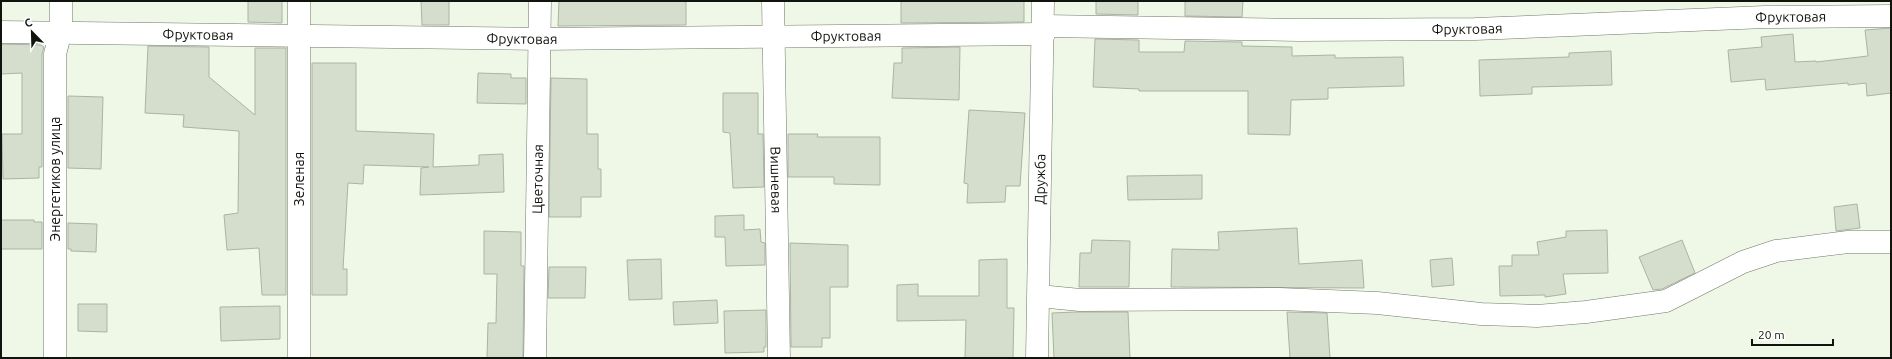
<svg xmlns="http://www.w3.org/2000/svg" width="1892" height="359" font-family="Ubuntu,sans-serif">
	<rect width="100%" height="100%" fill="#eff8e6"/>
	<g fill="#d5ddcc" stroke="#abb3a2">
		<polygon points="248,1 282,1 282,23 248,22"/>
		<polygon points="421,1 449,1 449,25 422,25"/>
		<polygon points="559,1 686,1 686,25 558,26"/>
		<polygon points="901,1 1024,1 1024,22 901,23"/>
		<polygon points="1096,1 1138,1 1138,15 1096,14"/>
		<polygon points="1185,1 1243,1 1242,17 1185,16"/>
		<polygon points="1891,28 1891,93 1867,96 1866,83 1848,85 1848,83 1766,90 1765,79 1731,82 1728,50 1762,47 1761,37 1793,34 1795,62 1816,61 1816,62 1868,56 1865,30"/>
		<polygon points="1095,39 1139,40 1139,52 1184,52 1185,41 1242,42 1242,46 1292,47 1292,56 1335,55 1335,58 1403,57 1404,86 1328,88 1328,99 1291,100 1290,135 1248,134 1248,91 1139,91 1139,89 1093,87"/>
		<polygon points="1,44 41,45 44,47 42,54 42,167 39,167 39,178 3,179 2,134 22,134 22,73 1,74"/>
		<polygon points="148,46 209,47 209,77 255,115 255,48 286,48 286,295 262,295 259,248 227,250 224,215 238,213 239,131 183,127 184,115 145,113"/>
		<polygon points="960,47 959,100 892,98 894,63 902,63 902,48"/>
		<polygon points="1611,51 1612,85 1532,87 1532,94 1480,96 1479,60 1569,57 1569,53"/>
		<polygon points="312,63 356,63 356,131 434,134 433,167 479,165 479,155 503,154 504,192 420,195 421,168 429,167 364,165 363,184 348,183 343,269 347,269 347,295 312,295"/>
		<polygon points="478,73 511,74 511,78 526,78 526,104 477,103"/>
		<polygon points="551,78 587,79 587,134 598,134 598,169 601,169 601,197 581,197 581,217 549,217"/>
		<polygon points="723,93 758,93 758,134 763,134 764,187 733,188 730,133 723,132"/>
		<polygon points="68,96 103,97 101,169 68,168"/>
		<polygon points="969,110 1025,113 1020,186 1006,186 1005,202 967,203 968,184 964,183"/>
		<polygon points="788,134 818,134 817,137 880,137 880,185 834,184 834,177 788,177"/>
		<polygon points="1202,175 1202,199 1128,200 1127,176"/>
		<polygon points="1857,204 1860,228 1836,231 1834,207"/>
		<polygon points="744,215 744,230 760,229 761,242 765,243 765,265 726,266 725,237 715,237 715,216"/>
		<polygon points="1,220 34,220 34,222 42,222 42,249 1,249"/>
		<polygon points="68,223 97,224 96,252 71,251 71,249 68,249"/>
		<polygon points="1297,228 1299,264 1362,260 1364,288 1171,287 1172,249 1219,250 1218,232"/>
		<polygon points="1607,230 1608,273 1563,274 1566,294 1545,297 1545,295 1500,296 1499,266 1512,266 1512,255 1539,255 1537,242 1566,237 1566,231"/>
		<polygon points="484,231 521,232 521,266 524,266 523,358 487,358 488,323 496,323 497,274 484,274"/>
		<polygon points="1092,240 1130,241 1129,287 1079,287 1080,253 1091,253"/>
		<polygon points="1682,240 1695,273 1662,289 1653,290 1639,257"/>
		<polygon points="790,243 848,245 848,287 830,287 830,338 822,338 822,347 791,347"/>
		<polygon points="1452,258 1454,285 1432,287 1430,260"/>
		<polygon points="661,259 662,299 629,300 627,260"/>
		<polygon points="1007,259 1007,308 1014,308 1013,358 965,358 966,320 897,321 897,285 918,284 918,296 979,296 979,260"/>
		<polygon points="549,267 586,267 585,298 548,298"/>
		<polygon points="717,300 718,323 674,325 673,302"/>
		<polygon points="78,304 107,304 107,332 78,331"/>
		<polygon points="280,306 280,339 221,341 220,307"/>
		<polygon points="766,310 766,347 764,347 764,352 725,353 724,311"/>
		<polygon points="1076,312 1128,312 1130,358 1054,358 1052,313"/>
		<polygon points="1287,312 1327,313 1330,358 1290,358"/>
	</g>
	<g fill="none" stroke-linecap="round" stroke-linejoin="round">
		<g stroke="#717868" stroke-width="23">
			<g id="minor">
				<polyline points="299,1 299,358"/>
				<path id="s1" d="M773,1L779,358"/>
				<path id="s2" d="M1044,26L1299,30L1475,29L1765,17L1891,16"/>
				<path id="s3" d="M1,32L540,39L1044,34"/>
				<polyline points="1039,296 1080,300 1280,299 1377,303 1481,314 1537,316 1586,312 1666,301 1743,262 1776,251 1848,242 1891,242"/>
				<polyline points="55,358 55,54 61,31 61,1"/>
				<path id="s4" d="M535,358L540,1"/>
				<path id="s5" d="M1037,358L1043,1"/>
			</g>
		</g>
		<use href="#minor" stroke="#fff" stroke-width="22"/>
	</g>
	<g text-anchor="middle" dominant-baseline="central" stroke-width="3" stroke-linejoin="round" paint-order="stroke">
		<g font-size="14" fill="#11130d" stroke="#fff">
			<text stroke="none"><textPath href="#s2" startOffset="747">Фруктовая</textPath></text>
			<text stroke="none"><textPath href="#s2" startOffset="423">Фруктовая</textPath></text>
			<text stroke="none"><textPath href="#s3" startOffset="197">Фруктовая</textPath></text>
			<text stroke="none"><textPath href="#s3" startOffset="845">Фруктовая</textPath></text>
			<text stroke="none"><textPath href="#s3" startOffset="521">Фруктовая</textPath></text>
			<text transform="translate(55 179) rotate(-90)">Энергетиков улица</text>
			<text transform="translate(299 179) rotate(-90)">Зеленая</text>
			<text stroke="none"><textPath href="#s4" startOffset="179">Цветочная</textPath></text>
			<text stroke="none"><textPath href="#s1" startOffset="179">Вишневая</textPath></text>
			<text stroke="none"><textPath href="#s5" startOffset="179">Дружба</textPath></text>
		</g>
	</g>
	<rect width="1892" height="359" fill="none" stroke="#11130d" stroke-width="4"/>
	<g transform="translate(32 32) rotate(337)" stroke="#ffffff" stroke-width="3" paint-order="stroke">
	<path d="M0-3L7 15L0 10L-7 15Z" fill="#11130d"/>
	<text y="-6" font-size="11" font-weight="bold" text-anchor="middle" fill="#11130d">С</text>
	</g>
	<path d="M1752 339v6h81v-6" fill="none" stroke="#11130d" stroke-width="2"/>
	<text x="1758" y="339" font-size="12" fill="#11130d" stroke="#ffffff" stroke-width="3" paint-order="stroke">20 m</text>
</svg>
